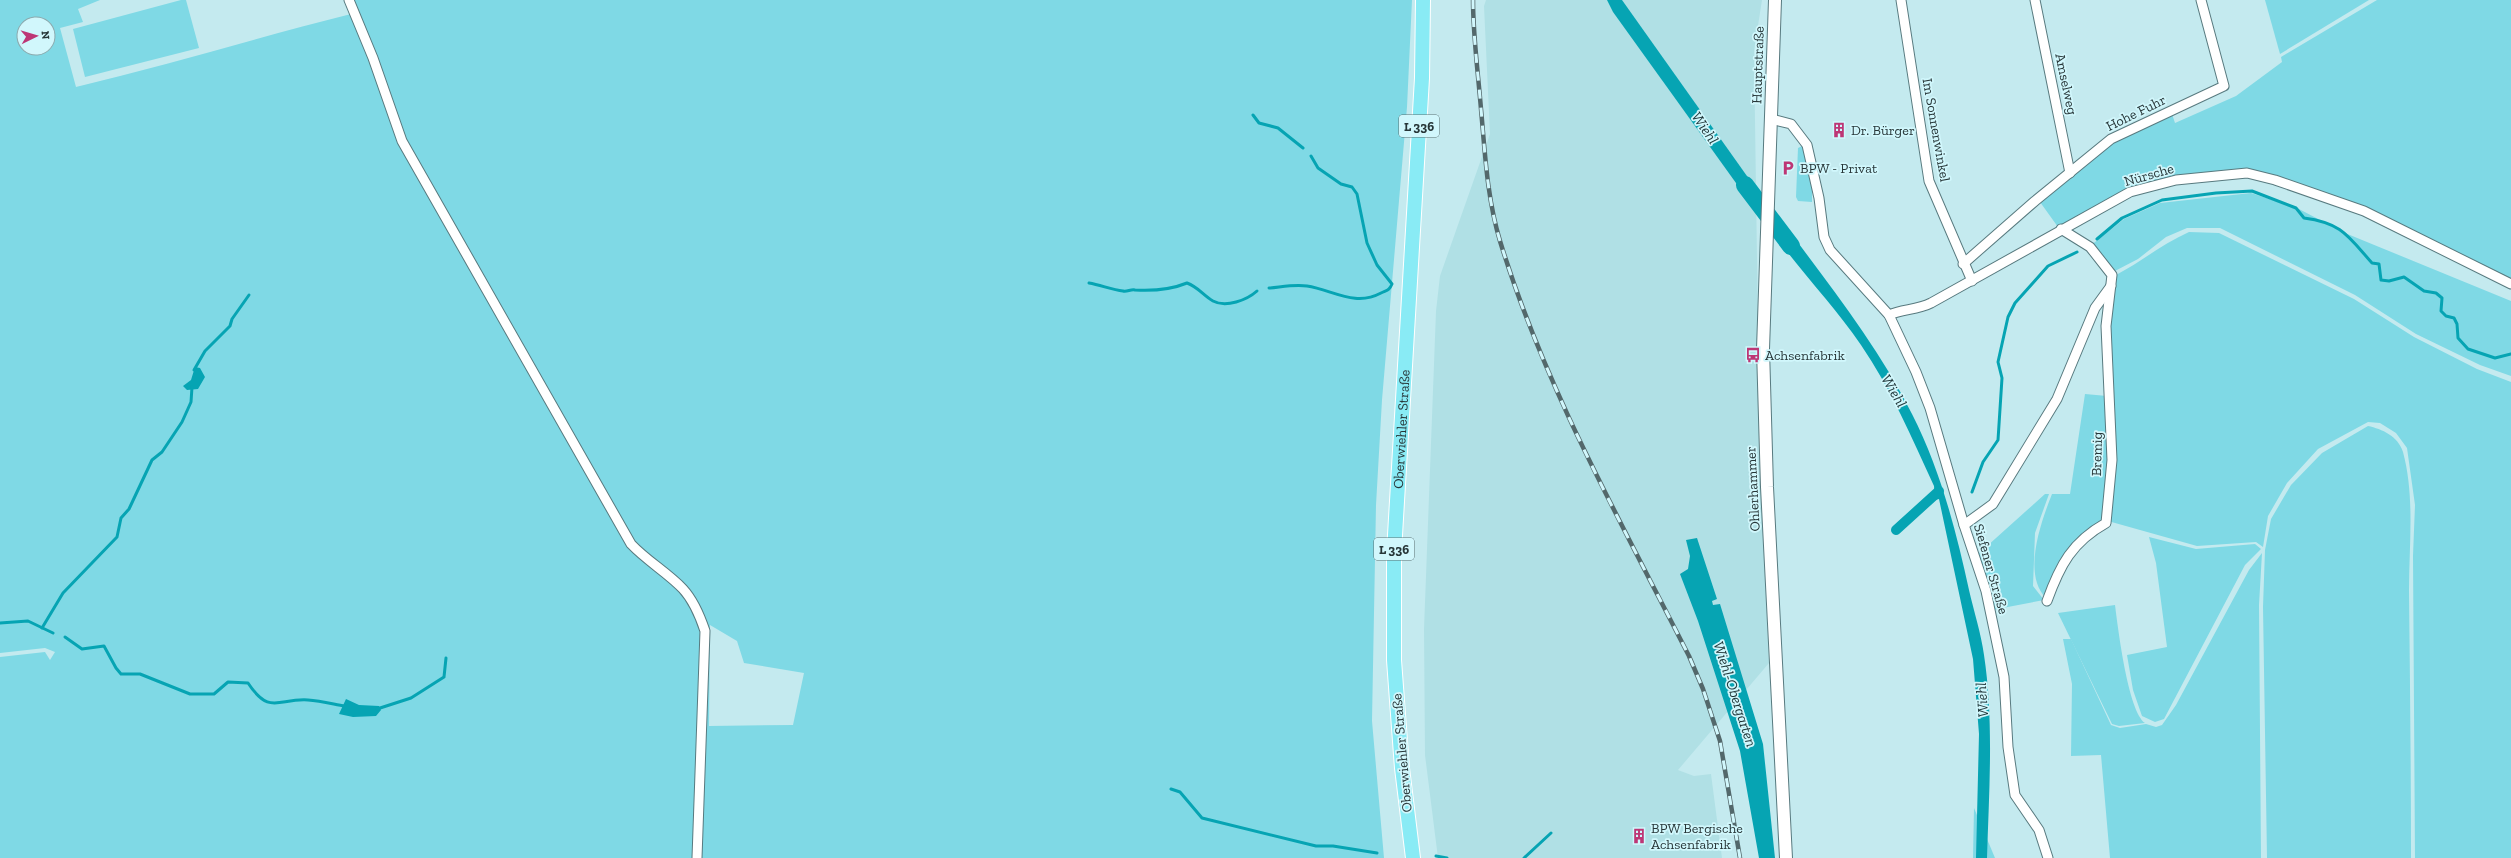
<svg xmlns="http://www.w3.org/2000/svg" width="2511" height="858" font-family="'Zilla Slab',serif">
	<rect width="100%" height="100%" fill="#c4eaef"/>
	<polygon fill="#b0e0e5" points="1486,0 1762,0 1754,51 1760,466 1769,663 1678,770 1694,776 1711,774 1722,858 1438,858 1425,755 1424,629 1436,311 1440,276 1490,134 1484,6"/>
	<g fill="#7fd9e5" fill-rule="evenodd">
		<path d="M0,0H100L78,9L83,22L60,28L76,87C168,65 259,37 351,14L348,0H1412L1407,107L1382,400L1376,505L1372,721L1384,858H0V657L45,652L50,660L55,652L45,648L0,653ZM24,24H48V48H24ZM710,625L737,641L744,663L804,673L793,725L709,726Z"/>
		<polygon points="181,0 186,0 199,48 85,77 73,29"/>
		<polygon points="2265,0 2369,0 2280,54"/>
		<polygon points="2377,0 2511,0 2511,282 2401,227 2248,171 2175,177 2058,227 2040,202 2111,143 2172,114 2175,123 2236,96 2282,62 2281,57"/>
		<polygon points="1802,146 1812,183 1812,202 1798,201 1796,197 1798,148"/>
		<polygon points="2251,193 2297,208 2345,233 2511,301 2511,376 2480,365 2416,334 2355,295 2220,228 2187,228 2166,237 2138,259 2113,272 2090,246 2124,219 2160,203"/>
		<path d="M2189,232L2219,233L2354,299L2414,337L2477,369L2511,382V858H2415L2413,556L2415,505L2407,448L2396,433L2380,423L2368,422L2318,449L2287,483L2268,516L2263,547L2256,542L2197,546L2108,521L2109,327L2116,275C2141,262 2162,244 2189,232Z"/>
		<path d="M2085,394L2107,396L2110,460L2102,522L2071,548L2046,598C2022,574 2041,522 2052,494H2070Z"/>
		<path d="M2368,426C2382,429 2398,436 2403,452C2415,497 2409,544 2409,591C2410,680 2411,769 2411,858H2267L2263,607L2265,550L2271,519L2291,485L2322,453Z"/>
		<polygon points="2045,494 2049,494 2035,533 2033,586 2044,600 1992,610 1976,556"/>
		<polygon points="2149,537 2196,549 2255,544 2261,549 2245,565 2164,719 2155,722 2142,716 2133,690 2127,655 2167,647 2156,563"/>
		<polygon points="2262,553 2259,605 2261,858 2110,858 2101,755 2071,756 2072,684 2063,639 2071,639 2111,725 2120,728 2146,724 2156,727 2162,725 2176,705 2249,570"/>
		<path d="M2115,605C2118,628 2128,711 2145,723L2119,726L2112,724L2058,613Z"/>
		<polygon points="1974,808 1995,858 1973,858"/>
	</g>
	<g fill="#06a4b3">
		<polygon points="1607,0 1622,0 1759,193 1759,215 1613,12"/>
		<path d="M1777,214C1824,279 1876,342 1912,414C1940,469 1956,530 1969,590C1974,612 1981,633 1984,655C1994,721 1989,791 1987,858H1976L1979,734L1973,659L1939,499L1935,500L1934,486C1912,438 1891,389 1861,345C1835,307 1803,274 1776,237Z"/>
		<polygon points="195,367 200,368 205,377 198,389 187,390 183,386 191,380"/>
		<polygon points="1697,538 1717,599 1712,601 1713,605 1720,604 1763,744 1775,858 1759,858 1740,751 1698,621 1680,574 1688,569 1690,556 1686,540"/>
		<polygon points="346,699 359,705 379,706 381,710 376,716 353,717 339,714"/>
	</g>
	<g fill="none" stroke-linecap="round" stroke-linejoin="round">
		<g stroke="#06a4b3" stroke-width="3">
			<polyline points="1253,115 1259,123 1278,128 1303,148"/>
			<path d="M2097,239L2122,218L2162,200L2216,193L2252,191L2296,208L2304,218C2342,223 2348,236 2372,263L2379,264L2381,280L2389,281L2404,277L2424,291L2436,293L2442,298L2441,311L2446,316L2454,318L2457,324L2458,338L2468,349L2495,358L2511,354"/>
			<path d="M1089,283C1101,285 1112,290 1123,291C1127,292 1131,289 1135,290C1153,291 1170,290 1187,283C1198,287 1203,295 1213,301C1226,308 1247,300 1257,291"/>
			<path d="M1269,288C1281,287 1295,284 1307,286C1333,290 1355,307 1381,293C1387,290 1389,291 1392,284L1377,265L1367,243L1357,194L1352,187L1341,184L1318,168L1311,156"/>
			<polyline points="194,370 205,351 230,326 232,319 249,295"/>
			<polyline points="1972,492 1983,462 1998,440 2002,378 1998,362 2008,317 2015,303 2048,266 2077,252"/>
			<polyline points="0,623 28,621 53,633"/>
			<polyline points="42,628 63,593 117,537 121,518 129,509 152,460 162,452 182,422 191,402 192,387"/>
			<path d="M65,637L82,649L104,646L116,668L121,674H140L190,694H214L228,682L248,683C270,716 278,698 308,700C321,701 333,704 345,706"/>
			<polyline points="377,709 411,698 444,677 446,658"/>
			<polyline points="1171,789 1180,792 1202,818 1316,846 1333,846 1377,853"/>
			<polyline points="1436,856 1447,858"/>
			<polyline points="1524,858 1551,833"/>
		</g>
		<polyline stroke="#06a4b3" stroke-width="10" points="1896,530 1939,491"/>
		<polyline stroke="#06a4b3" stroke-width="18" points="1745,185 1791,246"/>
		<g stroke="#587a7f" stroke-width="11">
			<g id="street">
				<path d="M349,0L373,58L402,141L631,544C647,561 668,573 683,589C694,601 700,616 705,631L697,858"/>
				<polyline points="1901,0 1929,181 1972,281"/>
				<polyline points="2035,0 2070,173"/>
				<polyline points="1771,119 1791,124 1807,145 1819,198 1824,237 1830,250 1889,315 1916,372 1930,408 1964,525 1986,591 2004,677 2008,747 2015,795 2039,830 2048,858"/>
				<polyline points="1963,264 2035,201 2111,139 2224,86 2201,0"/>
				<path d="M1889,315C1902,309 1917,310 1931,303L2130,192L2176,180L2247,173L2275,180L2364,211L2511,284"/>
				<polyline points="1964,525 1993,504 2057,399 2095,308 2111,286"/>
				<path d="M2047,601C2060,565 2072,542 2106,523L2112,460L2106,326L2112,275L2090,247L2061,229"/>
			</g>
		</g>
		<g stroke="#587a7f" stroke-width="14">
			<polyline id="secondary" points="1775,0 1763,349 1767,487 1786,858"/>
		</g>
		<g stroke="#fff" stroke-width="16">
			<g id="primary">
				<path id="s1" d="M1413,858L1402,768L1394,660V552L1422,78L1423,0"/>
			</g>
		</g>
		<use href="#street" stroke="#fff" stroke-width="9"/>
		<use href="#secondary" stroke="#fff" stroke-width="12"/>
		<use href="#primary" stroke="#89ebf5" stroke-width="14"/>
		<g stroke="#53686b" stroke-width="4.5">
			<path id="rail" d="M1473,0C1473,36 1478,72 1481,109C1485,153 1487,198 1500,241C1545,388 1620,520 1689,656L1703,689L1720,741L1740,858"/>
		</g>
		<use href="#rail" stroke="#d1f7fc" stroke-width="3" stroke-dasharray="9" stroke-linecap="butt"/>
	</g>
	<defs>
		<g id="building-bare" transform="scale(1.2)"><path d="M-4-6H4V6H1V3H-1V6H-4ZM-2.5-4.3h1.7v1.8h-1.7ZM.8-4.3h1.7v1.8H.8ZM-2.5-1h1.7V.8h-1.7ZM.8-1h1.7V.8H.8Z" fill="#bd3675" stroke="#d1f7fc" stroke-width="2.5" paint-order="stroke"/></g>
		<g id="parking-bare" transform="scale(1.2)"><path d="M-3.5-5.5H1a3.5 3.5 0 0 1 0 7H-1V5.5H-3.5ZM-1-3.4V-.6H.8a1.4 1.4 0 0 0 0-2.8Z" fill="#bd3675" stroke="#d1f7fc" stroke-width="2.5" paint-order="stroke"/></g>
		<g id="bus-bare" transform="scale(1.2)"><path d="M-5-6H5V4H4V6H2V4H-2V6H-4V4H-5ZM-3.5-4V0h7V-4ZM-3.5 1.2v1.5H-2V1.2ZM2 1.2v1.5H3.5V1.2Z" fill="#bd3675" stroke="#d1f7fc" stroke-width="2.5" paint-order="stroke"/></g>
	</defs>
	<g fill-rule="evenodd">
		<use href="#building-bare" x="1839" y="130"/>
		<use href="#parking-bare" x="1788" y="168"/>
		<use href="#bus-bare" x="1753" y="355"/>
		<use href="#building-bare" x="1639" y="836"/>
	</g>
	<g text-anchor="middle" dominant-baseline="central" stroke-width="3.5" stroke-linejoin="round" paint-order="stroke">
		<g fill="#d1f7fc" stroke="#5a7073" stroke-width="1">
			<rect x="1399" y="115" width="40" height="22" rx="3"/>
			<rect x="1374" y="538" width="40" height="22" rx="3"/>
		</g>
		<g font-size="13" font-weight="bold" fill="#273638">
			<text x="1419" y="126">L 336</text>
			<text x="1394" y="549">L 336</text>
		</g>
		<g font-size="14" fill="#273638" stroke="#d1f7fc">
			<text transform="translate(1758 65) rotate(-88)">Hauptstraße</text>
			<text transform="translate(2066 84) rotate(78)">Amselweg</text>
			<text transform="translate(2136 113) rotate(-26)">Hohe Fuhr</text>
			<text transform="translate(1936 130) rotate(80)">Im Sonnenwinkel</text>
			<text transform="translate(2149 175) rotate(-16)">Nürsche</text>
			<text stroke="none"><textPath href="#s1" startOffset="430">Oberwiehler Straße</textPath></text>
			<text transform="translate(2097 454) rotate(-89)">Bremig</text>
			<text transform="translate(1753 489) rotate(-93)">Ohlerhammer</text>
			<text transform="translate(1991 569) rotate(74)">Siefener Straße</text>
			<text transform="translate(1402 753) rotate(-95)">Oberwiehler Straße</text>
		</g>
		<g font-size="14" fill="#273638" stroke="#d1f7fc" text-anchor="start">
			<text x="1851" y="130">Dr. Bürger</text>
			<text x="1800" y="168">BPW - Privat</text>
			<text x="1765" y="355">Achsenfabrik</text>
			<text x="1651" y="828">BPW Bergische<tspan x="1651" dy="16">Achsenfabrik</tspan></text>
		</g>
		<g font-size="15" font-style="italic" fill="#1e3437" stroke="#d1f7fc">
			<text transform="translate(1705 128) rotate(56)">Wiehl</text>
			<text transform="translate(1894 391) rotate(59)">Wiehl</text>
			<text transform="translate(1735 694) rotate(72)">Wiehl-Obergarten</text>
			<text transform="translate(1982 700) rotate(-94)">Wiehl</text>
		</g>
	</g>
	<g transform="translate(36 36) rotate(85)"><circle r="19" fill="#d1f7fc" stroke="#8daaae"/>
	<path d="M0-3L7 15L0 10L-7 15Z" fill="#bd3675"/>
	<text y="-6" font-size="11" font-weight="bold" text-anchor="middle" fill="#273638">N</text>
	</g>
</svg>
